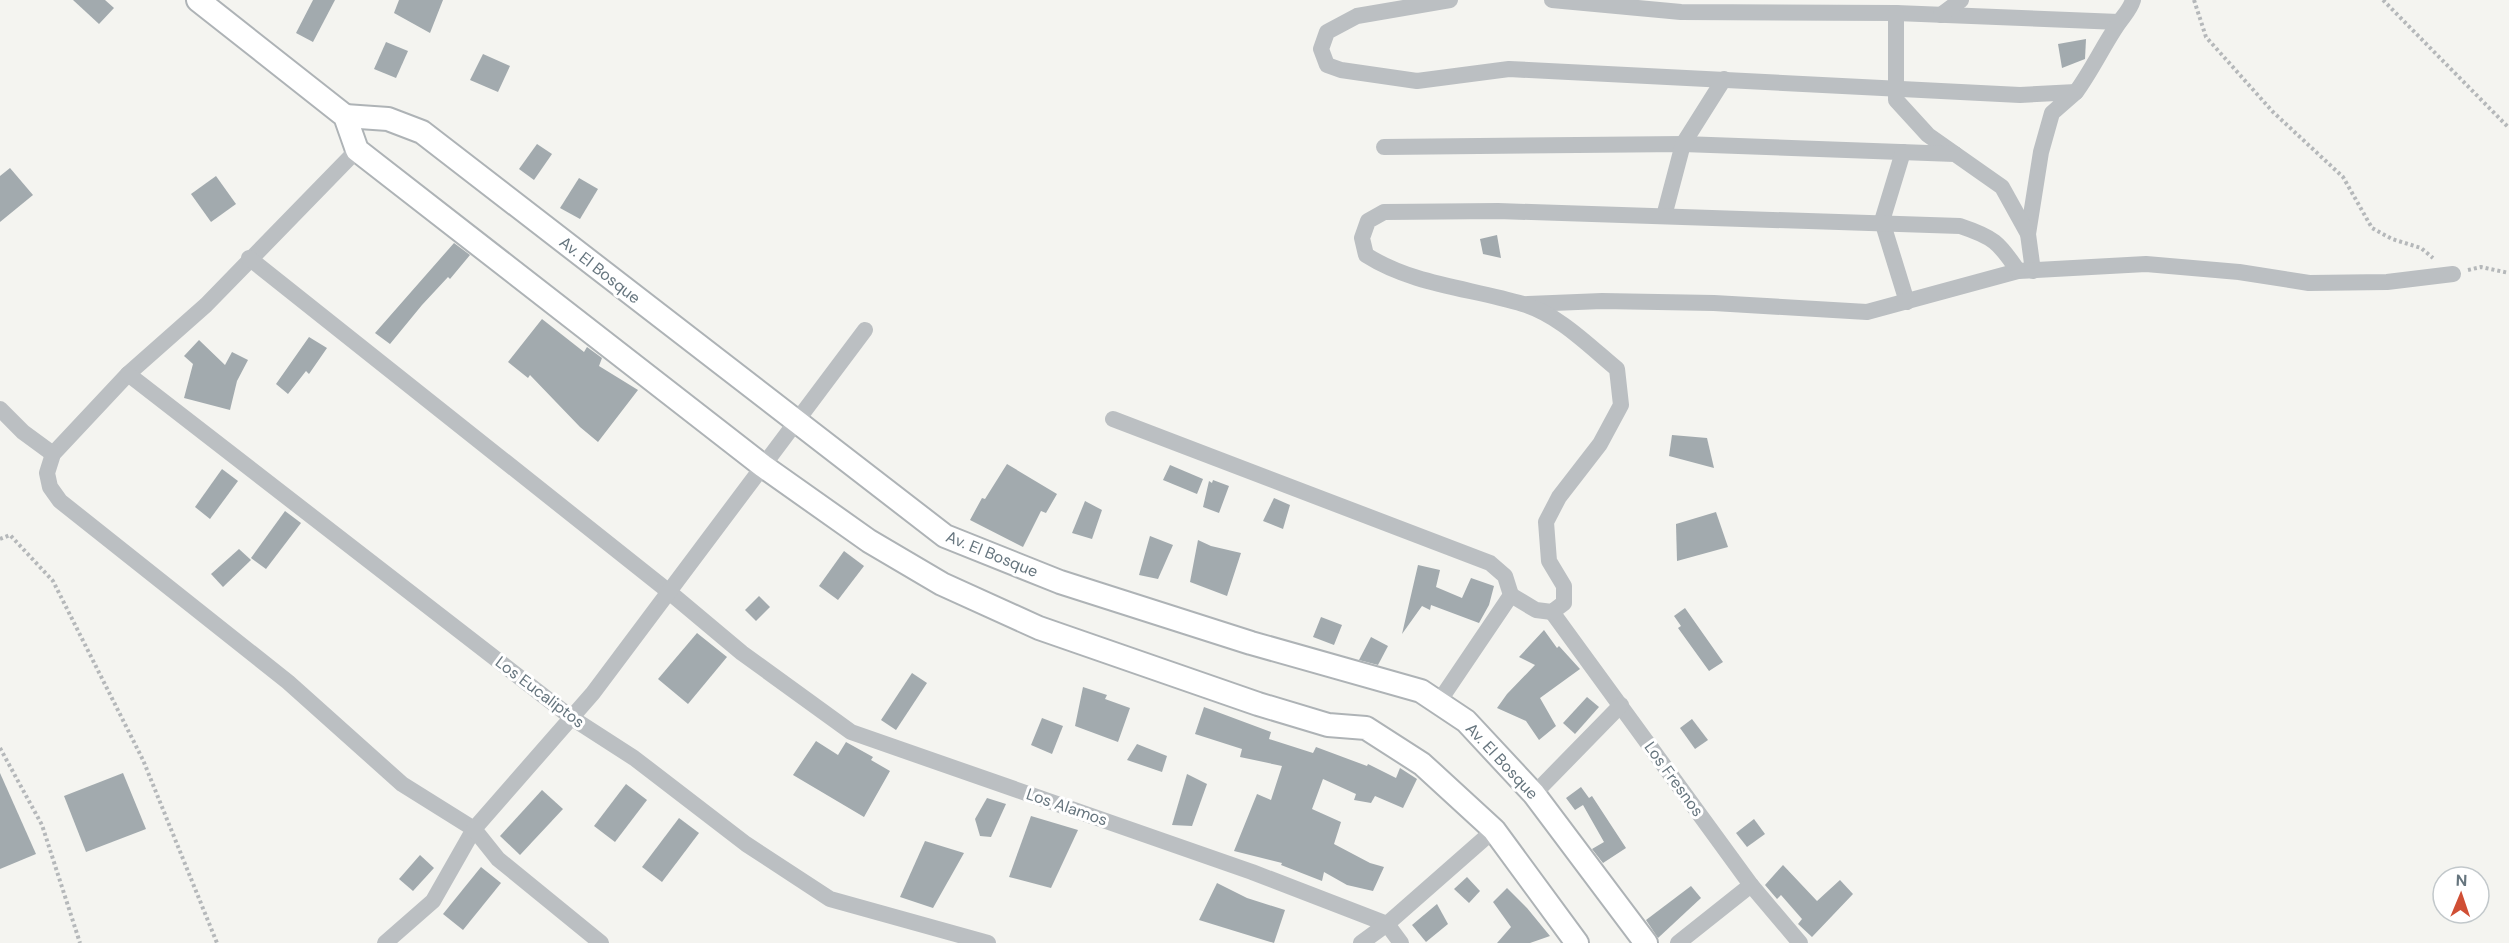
<svg xmlns="http://www.w3.org/2000/svg" width="2509" height="943" font-family="'DM Sans',sans-serif">
	<rect width="100%" height="100%" fill="#f4f4f0"/>
	<g fill="#a2aaae">
		<polygon points="73,0 105,0 114,8 99,24"/>
		<polygon points="313,0 335,0 313,42 296,33"/>
		<polygon points="399,0 443,0 430,33 394,13"/>
		<polygon points="2086,39 2085,59 2062,68 2058,44"/>
		<polygon points="386,42 408,51 396,78 374,69"/>
		<polygon points="483,54 510,66 498,92 470,80"/>
		<polygon points="537,144 552,154 534,180 519,169"/>
		<polygon points="10,168 33,195 0,222 0,176"/>
		<polygon points="216,176 236,204 211,222 191,194"/>
		<polygon points="579,178 598,189 580,219 560,208"/>
		<polygon points="1497,235 1501,258 1483,254 1480,239"/>
		<polygon points="454,243 470,255 450,279 448,277 422,305 390,344 375,333"/>
		<polygon points="542,319 584,352 587,347 602,358 599,366 638,390 598,442 580,427 530,375 528,378 508,362"/>
		<polygon points="309,337 327,348 309,374 306,371 288,394 276,384"/>
		<polygon points="199,340 225,365 232,352 248,360 237,381 230,410 184,398 193,364 184,356"/>
		<polygon points="1672,435 1707,438 1714,468 1669,456"/>
		<polygon points="1007,464 1057,494 1046,513 1041,511 1023,547 970,520 982,498 985,499"/>
		<polygon points="1170,465 1203,479 1197,494 1163,480"/>
		<polygon points="222,469 238,481 210,519 195,507"/>
		<polygon points="1213,480 1229,486 1219,513 1203,507 1209,481 1212,483"/>
		<polygon points="1274,498 1290,505 1283,529 1263,521"/>
		<polygon points="1085,501 1102,510 1092,539 1072,533"/>
		<polygon points="285,511 301,523 266,569 251,558"/>
		<polygon points="1716,512 1728,547 1677,561 1676,524"/>
		<polygon points="1150,536 1173,545 1158,579 1139,575"/>
		<polygon points="1198,540 1211,546 1241,553 1227,596 1190,582"/>
		<polygon points="239,549 251,560 223,587 211,574"/>
		<polygon points="844,551 864,566 838,600 819,586"/>
		<polygon points="1418,565 1440,570 1436,587 1462,598 1471,578 1494,586 1489,605 1479,623 1431,605 1430,610 1422,606 1402,634"/>
		<polygon points="759,596 770,607 756,621 745,610"/>
		<polygon points="1685,608 1723,662 1709,671 1678,628 1681,626 1674,616"/>
		<polygon points="1321,617 1342,625 1334,645 1313,637"/>
		<polygon points="1544,630 1557,648 1559,646 1580,669 1540,698 1556,726 1539,740 1526,721 1497,708 1507,694 1535,665 1519,657"/>
		<polygon points="697,633 727,657 688,704 658,679"/>
		<polygon points="1371,637 1388,646 1378,665 1359,660"/>
		<polygon points="912,673 927,683 896,730 881,720"/>
		<polygon points="1083,687 1107,695 1105,699 1130,708 1118,742 1075,726"/>
		<polygon points="1587,697 1599,707 1575,734 1563,723"/>
		<polygon points="1204,707 1271,732 1269,739 1313,753 1316,747 1367,766 1368,764 1396,778 1400,768 1417,779 1403,808 1375,796 1371,803 1354,800 1356,794 1323,779 1312,809 1341,822 1334,844 1370,863 1384,867 1373,891 1347,885 1324,872 1322,881 1281,865 1282,863 1234,851 1257,794 1271,800 1282,766 1240,757 1242,749 1195,734"/>
		<polygon points="1042,718 1063,726 1052,754 1031,745"/>
		<polygon points="1692,719 1708,740 1695,749 1680,728"/>
		<polygon points="816,741 838,755 846,742 873,757 871,760 890,771 864,817 793,775"/>
		<polygon points="1137,744 1167,756 1162,772 1127,760"/>
		<polygon points="0,773 36,854 0,869"/>
		<polygon points="123,773 146,829 86,852 64,796"/>
		<polygon points="1187,774 1207,784 1192,826 1172,825"/>
		<polygon points="626,784 647,800 615,842 594,826"/>
		<polygon points="1581,787 1589,798 1592,796 1626,848 1603,863 1592,849 1604,842 1583,805 1575,810 1566,798"/>
		<polygon points="542,790 563,809 520,855 500,836"/>
		<polygon points="987,798 1006,804 991,837 980,836 975,819"/>
		<polygon points="1031,816 1078,830 1051,888 1009,877"/>
		<polygon points="679,818 699,833 662,882 642,867"/>
		<polygon points="1754,819 1765,834 1747,847 1736,833"/>
		<polygon points="925,841 964,853 933,908 900,897"/>
		<polygon points="420,855 434,868 413,891 399,879"/>
		<polygon points="1783,865 1817,901 1840,880 1853,894 1812,937 1798,924 1802,919 1781,895 1777,899 1765,885"/>
		<polygon points="481,867 501,883 463,930 443,914"/>
		<polygon points="1467,877 1480,891 1469,903 1454,889"/>
		<polygon points="1217,883 1247,898 1285,910 1274,943 1199,920"/>
		<polygon points="1691,886 1701,898 1658,938 1646,920"/>
		<polygon points="1507,888 1527,908 1550,936 1530,943 1497,943 1511,927 1493,902"/>
		<polygon points="1437,904 1448,924 1426,942 1412,925"/>
	</g>
	<g fill="none" stroke-linecap="round" stroke-linejoin="round">
		<g stroke="#aeb3b6" stroke-width="26">
			<g id="secondary">
				<polyline points="198,0 345,116 357,150 763,466 869,541 942,584 1039,628 1258,704 1328,725 1366,728 1422,764 1494,830 1577,943"/>
				<polyline points="345,116 388,119 422,132 945,536 1060,582 1251,643 1421,691 1466,721 1534,794 1646,943"/>
			</g>
		</g>
		<g stroke="#b5b8ba" stroke-width="4" stroke-dasharray="3 3" stroke-linecap="butt">
			<polyline points="2194,0 2206,37 2273,112 2343,177 2372,228 2392,239 2421,248 2433,258"/>
			<polyline points="2383,0 2509,128"/>
			<polyline points="2468,270 2481,267 2509,273"/>
			<polyline points="0,539 10,535 53,581 143,760 217,943"/>
			<polyline points="0,748 42,825 80,943"/>
		</g>
		<g stroke="#bbbfc2" stroke-width="16">
			<polyline points="1450,0 1357,16 1327,32 1321,49 1327,65 1341,70 1417,81 1509,69 2020,95 2076,92 2052,113 2041,152 2028,234 2033,271"/>
			<polyline points="1552,0 1681,12 1896,13 2119,22"/>
			<polyline points="1896,13 1896,100 1928,135 1955,154"/>
			<polyline points="1941,15 1961,0"/>
			<path d="M2076,92C2092,70 2103,46 2118,24C2124,15 2130,10 2133,0"/>
			<polyline points="1384,147 1683,144 1955,154 2002,187 2028,234"/>
			<polyline points="357,150 206,305 128,374 53,454 47,473 50,487 60,501 288,682 402,784 474,829 433,901 385,943"/>
			<polyline points="1903,152 1882,221 1907,302"/>
			<polyline points="1664,216 1683,144 1724,79"/>
			<polyline points="249,258 668,591 742,653 851,732 1252,872 1387,924 1401,943"/>
			<polyline points="1528,304 1602,301 1714,303 1867,312 2018,271 2146,264 2239,272 2309,283 2387,282 2453,274"/>
			<polyline points="128,374 572,718 634,758 746,844 830,899 988,943"/>
			<polyline points="0,409 23,432 53,454"/>
			<polyline points="1113,419 1490,563 1505,576 1511,595"/>
			<polyline points="1552,612 1751,885 1800,943"/>
			<path d="M1438,703L1511,595L1536,610L1552,612L1564,603V586L1549,561L1546,522L1559,497L1600,444L1621,405L1617,369C1588,345 1559,315 1523,304C1470,288 1413,285 1366,255L1362,238L1368,221L1384,212L1498,211L1960,226C1993,237 1999,242 2018,271"/>
			<polyline points="1534,794 1621,705"/>
			<polyline points="601,943 498,859 474,829 593,693 865,330"/>
			<polyline points="1361,943 1387,924 1494,830"/>
			<polyline points="1678,943 1751,885"/>
		</g>
		<use href="#secondary" stroke="#fff" stroke-width="22"/>
	</g>
	<g text-anchor="middle" dominant-baseline="central" stroke-width="6" stroke-linejoin="round" paint-order="stroke">
		<g font-size="16" fill="#66757e" stroke="#fff">
			<text transform="translate(600 270) rotate(38)">Av. El Bosque</text>
			<text transform="translate(992 554) rotate(22)">Av. El Bosque</text>
			<text transform="translate(540 692) rotate(37)">Los Eucaliptos</text>
			<text transform="translate(1502 761) rotate(47)">Av. El Bosque</text>
			<text transform="translate(1674 779) rotate(54)">Los Fresnos</text>
			<text transform="translate(1067 807) rotate(19)">Los Alamos</text>
		</g>
	</g>
	<g transform="translate(2461 895) rotate(2)"><circle r="28" fill="#ffffff" stroke="#c2c8cb" stroke-width="1.5"/>
	<path d="M0-4.5L10 22L0 15L-10 22Z" fill="#d04f35"/>
	<text y="-9" font-size="16" font-weight="bold" text-anchor="middle" fill="#66757e">N</text>
	</g>
</svg>
